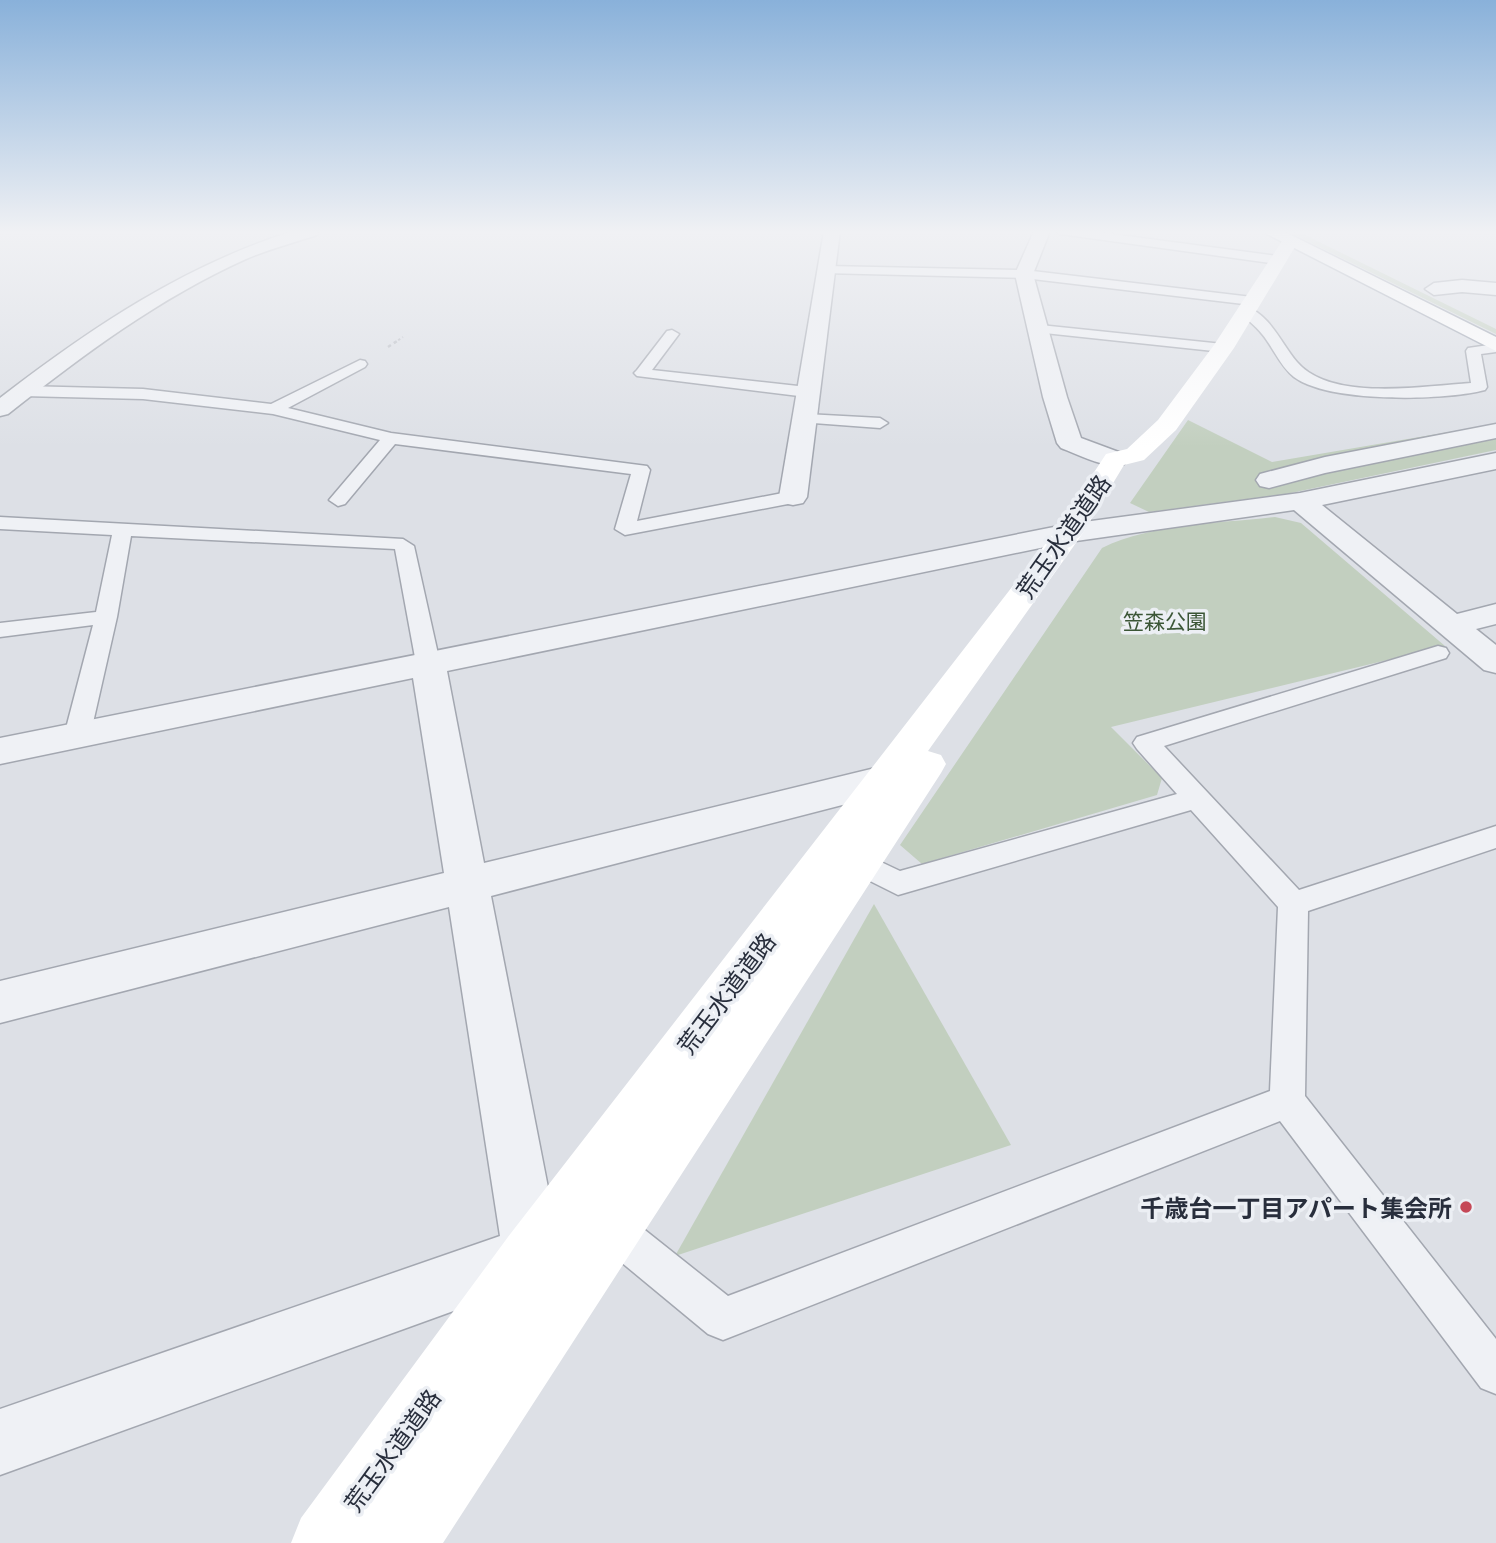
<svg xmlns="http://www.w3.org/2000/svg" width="1496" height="1543" font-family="'Open Sans','Noto Sans JP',sans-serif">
	<rect width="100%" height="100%" fill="#dde0e6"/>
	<g fill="#c2cfbf">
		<polygon points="1287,231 1297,231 1496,329 1496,334"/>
		<polygon points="1188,420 1272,462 1496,424 1496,450 1286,494 1149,512 1130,503"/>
		<path d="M1275,517L1301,523L1445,646L1111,727L1162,778L1157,795L922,864L900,845L1102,548C1154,523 1218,524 1275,517Z"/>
		<polygon points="874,904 1011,1145 675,1256"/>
	</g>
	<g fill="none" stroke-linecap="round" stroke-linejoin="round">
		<g stroke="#a3a7b0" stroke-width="3">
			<g id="lane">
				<polygon points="1055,231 1089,231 1278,256 1284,260 1278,264 1060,234"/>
				<polygon points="827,266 1024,270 1252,297 1259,301 1252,305 1024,278 823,273 823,267"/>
				<path d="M1246,307C1270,314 1282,345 1297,362C1331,402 1423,386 1471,383L1466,351L1468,348L1496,344V352L1481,354L1487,387L1485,390C1443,401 1329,403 1294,377C1280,366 1273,347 1262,334C1255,325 1246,319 1239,311Z"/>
				<polygon points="1040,325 1223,344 1230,348 1223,352 1035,332 1033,329"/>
				<polygon points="672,330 679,334 652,370 807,387 815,392 807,397 637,376 634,373 637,370 667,331"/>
				<polygon points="360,360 365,361 367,364 365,367 288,408 391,433 647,466 650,470 637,521 793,491 802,497 793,503 625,535 615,529 631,474 395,444 345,504 338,506 329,500 380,440 273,414 143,399 23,396 15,391 23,386 143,389 271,404"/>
				<polygon points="806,414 880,418 888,423 880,428 800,422 798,419"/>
				<polygon points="0,517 403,539 414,546 440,663 436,668 428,670 420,668 416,663 395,549 131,536 117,617 90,736 86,742 77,745 68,742 64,736 93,625 0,637 0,623 96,612 112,535 0,529"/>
				<polygon points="1438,646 1446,648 1449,653 1446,658 1164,746 1299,890 1496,826 1496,848 1308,911 1305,1096 1496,1339 1496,1394 1481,1388 1280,1121 723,1340 708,1334 598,1243 593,1229 598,1215 612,1210 626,1215 728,1296 1270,1091 1278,907 1191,810 898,895 850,871 846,863 850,855 860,852 900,871 1177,794 1137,749 1133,743 1137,737"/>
			</g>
		</g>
		<g stroke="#a3a7b0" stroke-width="3">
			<g id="street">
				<path d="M293,231H319L317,235C293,243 269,249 246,259C159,298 83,355 8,414L0,416V398C91,328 183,266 293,231Z"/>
				<polygon points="824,231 840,231 807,497 803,503 793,505 783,503 779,497"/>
				<path d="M1034,231H1050L1033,274L1067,397L1081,438L1124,454L1128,459L1124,464C1104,469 1080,455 1061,448L1057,443L1043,397L1015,274Z"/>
				<polygon points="1462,280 1496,283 1496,295 1462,292 1434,295 1425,289 1434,283"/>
				<polygon points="1496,424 1496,438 1325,473 1269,488 1260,486 1256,480 1260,474 1325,457"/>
				<polygon points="1496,453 1496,469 1322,505 1457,614 1496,604 1496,624 1476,629 1496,645 1496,673 1484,670 1294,510 1069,542 447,671 484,863 908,760 922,764 927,774 922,784 908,788 491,896 561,1254 553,1275 0,1475 0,1409 500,1236 449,907 0,1023 0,981 444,873 413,678 0,764 0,738 1069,524 1300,493"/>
			</g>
		</g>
		<g stroke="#9da4b1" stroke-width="3">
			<polygon id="primary" points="1261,231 1283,231 1496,337 1496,351"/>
		</g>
		<polyline stroke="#bbbec5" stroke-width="2" stroke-dasharray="2.5 2.5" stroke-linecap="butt" points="394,343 403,337"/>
		<polyline stroke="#bbbec5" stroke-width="2.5" stroke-dasharray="3.5 3.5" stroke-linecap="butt" points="388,347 397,341"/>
		<use href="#lane" fill="#eff1f5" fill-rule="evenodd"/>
		<use href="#street" fill="#eff1f5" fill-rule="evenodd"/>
		<polygon fill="#fff" fill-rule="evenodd" points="1290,237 1298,242 1234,348 1176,430 1144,460 1124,465 1083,533 928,751 941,755 946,764 941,773 443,1543 291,1543 301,1518 511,1233 1057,529 1106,454 1127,449 1158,420 1214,345 1284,238"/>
		<use href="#primary" fill="#fff" fill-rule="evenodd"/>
	</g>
	<linearGradient id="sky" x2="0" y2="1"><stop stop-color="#89b1da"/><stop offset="0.52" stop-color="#f0f1f4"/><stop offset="1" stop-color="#f0f1f4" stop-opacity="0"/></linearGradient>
	<rect width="1496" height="447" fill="url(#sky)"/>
	<circle fill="#c54857" stroke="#eceff4" stroke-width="2.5" cx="1466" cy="1207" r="7"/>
	<g text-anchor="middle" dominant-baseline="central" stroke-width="7" stroke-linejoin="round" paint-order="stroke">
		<g font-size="21" fill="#3b5636" stroke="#eceff4">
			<text x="1165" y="621">笠森公園</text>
		</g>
		<g font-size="24" fill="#282e3c" stroke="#eceff4">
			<text transform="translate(1063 536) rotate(-55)">荒玉水道道路</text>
			<text transform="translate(726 993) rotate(-53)">荒玉水道道路</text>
			<text transform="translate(392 1450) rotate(-54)">荒玉水道道路</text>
		</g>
		<g font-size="24" font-weight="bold" fill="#282e3c" stroke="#eceff4" text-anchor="end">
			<text x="1452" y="1207">千歳台一丁目アパート集会所</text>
		</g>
	</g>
</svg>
